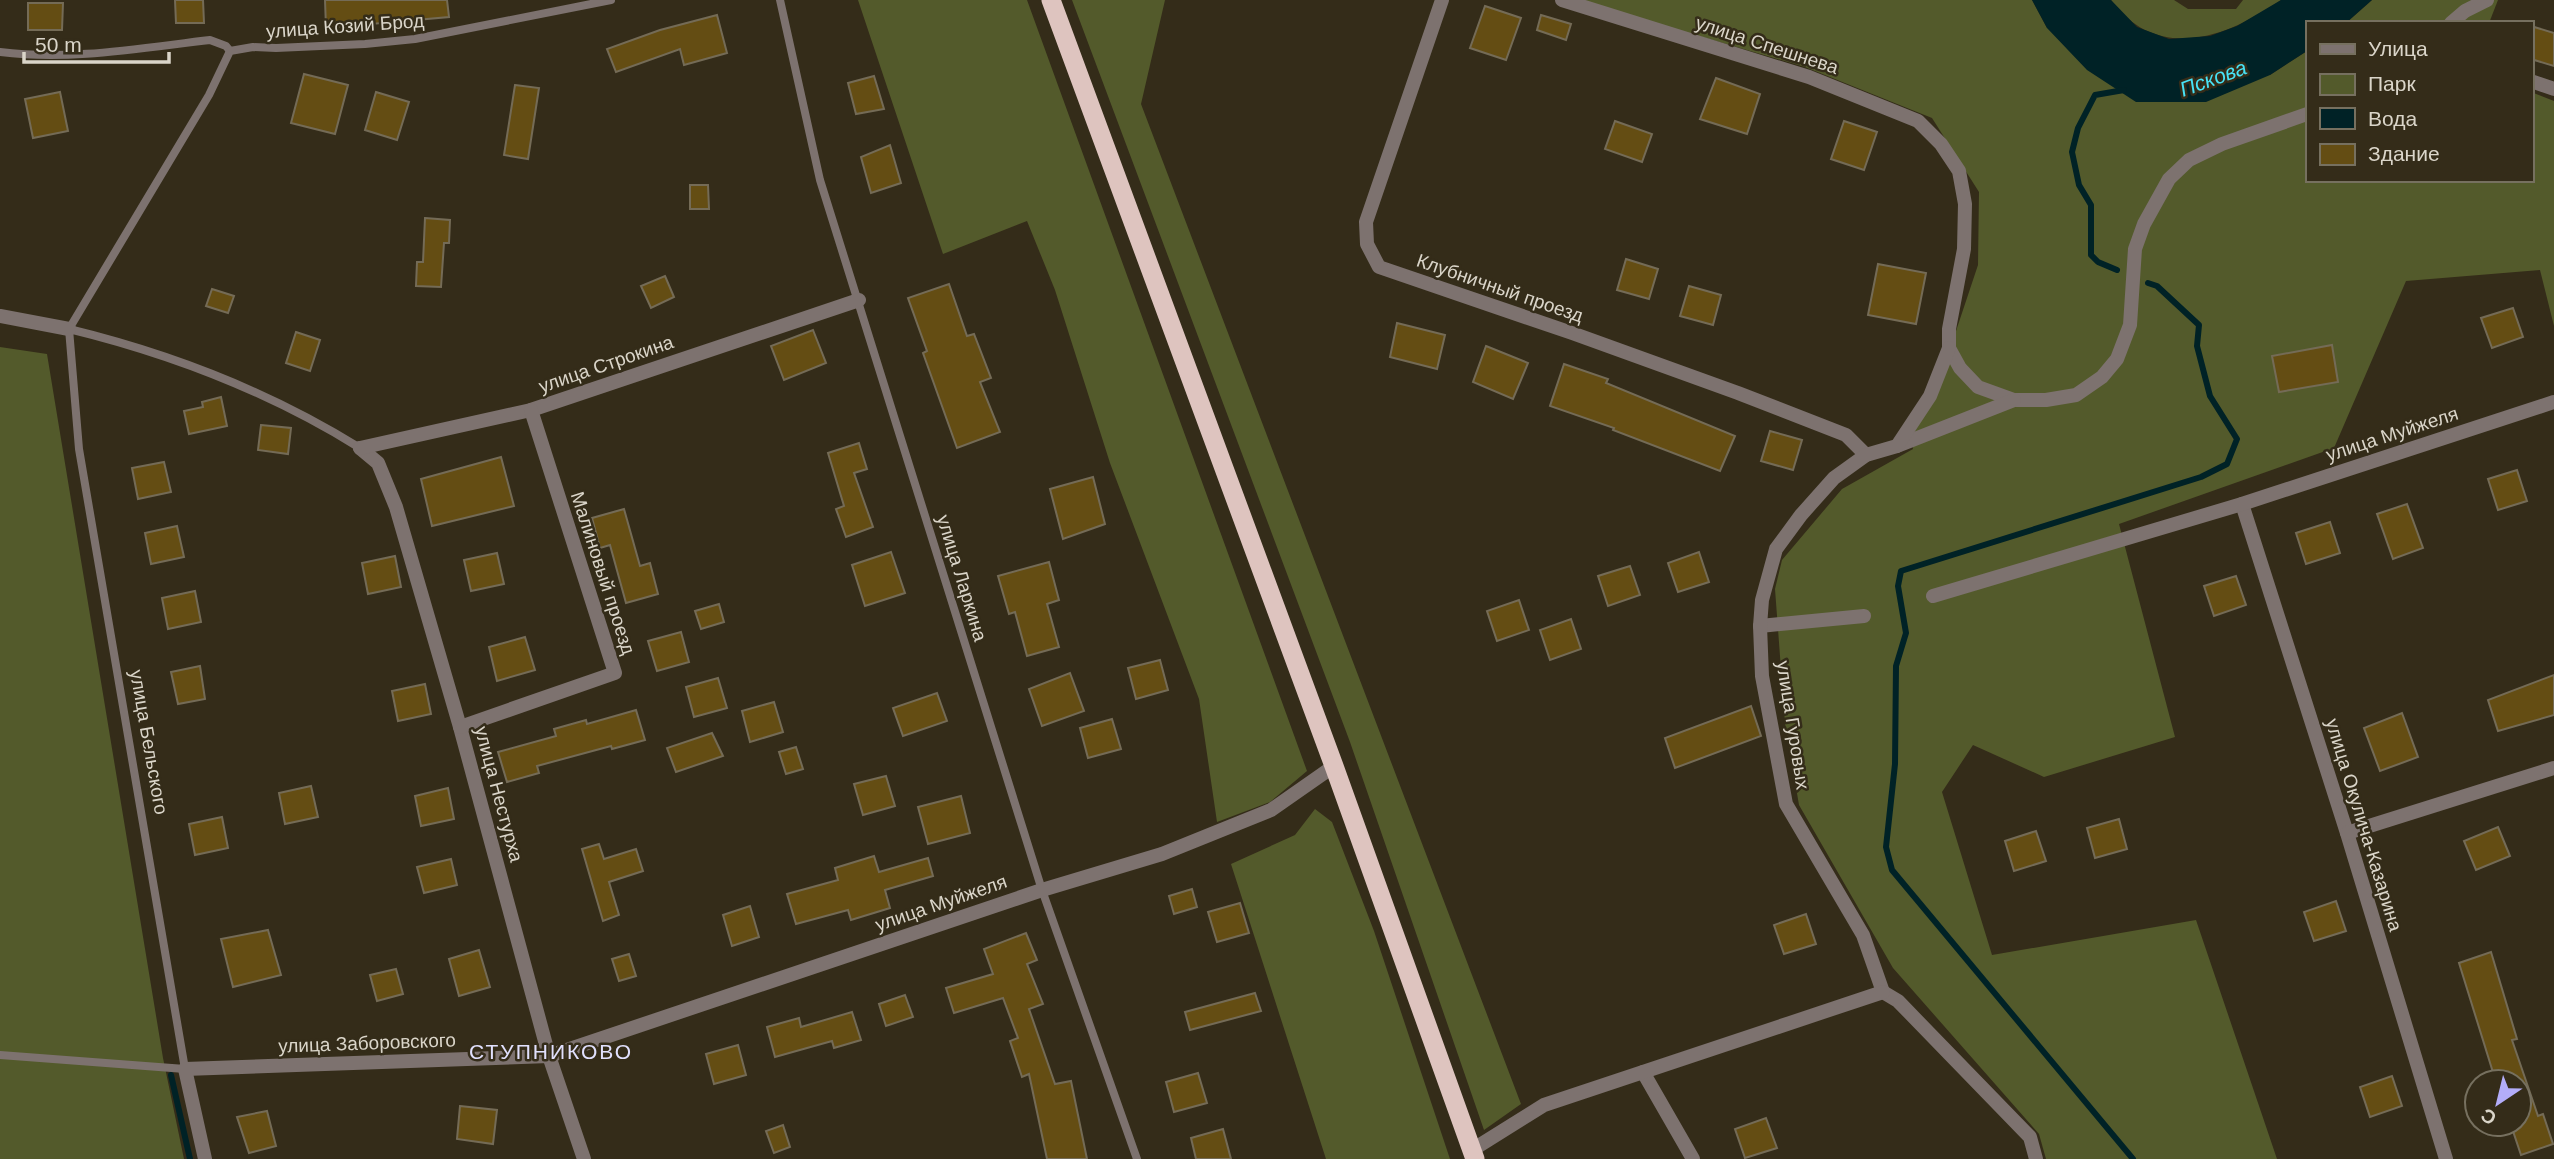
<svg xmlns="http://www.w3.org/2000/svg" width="2554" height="1159" font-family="Helvetica,sans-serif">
	<rect width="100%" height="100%" fill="#342c19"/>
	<g fill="#535a2b">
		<polygon points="858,0 1027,0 1307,771 1270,802 1217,822 1199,699 1110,463 1055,290 1027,221 943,254"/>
		<polygon points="1072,0 1165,0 1141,104 1521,1104 1484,1130 1350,742"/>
		<polygon points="1576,0 2032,0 2047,28 2270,75 2307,51 2307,180 2531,180 2531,92 2554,101 2554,326 2540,270 2406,281 2334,448 2119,524 2175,737 2044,777 1973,745 1942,792 1992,955 2196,920 2277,1159 2046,1159 2039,1134 1893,968 1799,805 1785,723 1775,589 1782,560 1842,489 1913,449 1910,433 1942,373 1978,265 1979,192 1932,118 1805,67"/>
		<path d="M2111,0H2174L2188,9H2236L2243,0H2281C2227,38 2157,63 2111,0Z"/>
		<polygon points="2372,0 2498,0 2489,23 2346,23"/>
		<polygon points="0,347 47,354 163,1058 184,1159 0,1159"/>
		<polygon points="1315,809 1332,822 1374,931 1450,1159 1326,1159 1231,864 1295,835"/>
	</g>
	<polygon fill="#002226" points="2032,0 2111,0 2137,27 2169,39 2210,36 2237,26 2281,0 2372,0 2346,23 2307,23 2307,51 2270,75 2206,102 2136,102 2087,70 2047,28"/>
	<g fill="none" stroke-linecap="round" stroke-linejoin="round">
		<g stroke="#002226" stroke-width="6">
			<polyline points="2117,270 2098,262 2091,255 2091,205 2079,185 2072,152 2078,128 2095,95 2124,90"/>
			<polyline points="171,1075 190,1159"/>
			<polyline points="2133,1159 1892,870 1886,847 1895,764 1896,666 1906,633 1898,586 1901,571 2201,477 2227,464 2237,439 2210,396 2197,346 2199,325 2157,286 2148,283"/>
		</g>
	</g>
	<g fill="#644d13" stroke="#746b56" stroke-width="2">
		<polygon points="175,0 203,0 204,23 176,23"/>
		<polygon points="325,0 447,0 449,17 326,28"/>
		<polygon points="28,3 63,3 62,30 28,30"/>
		<polygon points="1485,6 1521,18 1506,60 1470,48"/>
		<polygon points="717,15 727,53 684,65 680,49 616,72 607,49 660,30"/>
		<polygon points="1541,15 1571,24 1566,40 1537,30"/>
		<polygon points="2531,26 2554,33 2554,66 2531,59"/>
		<polygon points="304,74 348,85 335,134 291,123"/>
		<polygon points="874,76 884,109 856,114 848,83"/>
		<polygon points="1716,78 1760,94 1747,134 1700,119"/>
		<polygon points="515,85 539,88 528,159 504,155"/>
		<polygon points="60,92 68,131 33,138 25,99"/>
		<polygon points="376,92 409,102 397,140 365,130"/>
		<polygon points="1615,121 1652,134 1642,162 1605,149"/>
		<polygon points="1844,121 1877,132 1864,170 1831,159"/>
		<polygon points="890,145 901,183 871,193 861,157"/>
		<polygon points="690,185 708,185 709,209 690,209"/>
		<polygon points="425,218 450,220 449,243 444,243 441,287 416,286 417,262 423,262"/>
		<polygon points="1626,259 1658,269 1649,299 1617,290"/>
		<polygon points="1878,264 1926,273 1916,324 1868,315"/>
		<polygon points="665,276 674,297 651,308 641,286"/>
		<polygon points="949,284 967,336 974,334 991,378 980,382 1000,432 957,448 923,353 927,351 908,298"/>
		<polygon points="1689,286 1721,295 1713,325 1680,316"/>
		<polygon points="212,289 234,296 228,313 206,306"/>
		<polygon points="2513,308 2523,337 2492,348 2481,318"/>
		<polygon points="1397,323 1445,335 1437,369 1390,357"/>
		<polygon points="813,330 826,363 784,380 771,346"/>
		<polygon points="296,332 320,340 310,371 286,363"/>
		<polygon points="2332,345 2338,382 2279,392 2272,356"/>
		<polygon points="1486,346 1528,363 1513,399 1473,382"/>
		<polygon points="1564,364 1608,379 1606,383 1735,436 1720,471 1613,430 1614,428 1550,406"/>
		<polygon points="221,397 227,426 189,434 184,411 203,407 202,402"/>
		<polygon points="261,425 291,428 288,454 258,450"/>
		<polygon points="1770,431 1802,440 1793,470 1761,461"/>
		<polygon points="859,443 867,469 854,473 873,527 846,537 836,509 844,506 828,453"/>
		<polygon points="501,457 514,506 432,526 421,479"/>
		<polygon points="164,462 171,492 138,499 132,468"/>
		<polygon points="2517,470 2527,501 2498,510 2488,479"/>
		<polygon points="1093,477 1105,524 1063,539 1050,489"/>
		<polygon points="2407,504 2423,548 2393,559 2377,514"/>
		<polygon points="624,509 640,566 650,563 658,594 626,603 610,545 600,548 592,518"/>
		<polygon points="2330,522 2340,553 2306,564 2296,533"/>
		<polygon points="177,526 184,557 151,564 145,533"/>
		<polygon points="891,552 905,593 865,606 852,565"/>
		<polygon points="1699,552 1709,582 1678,592 1668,563"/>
		<polygon points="497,553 504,584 471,591 464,560"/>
		<polygon points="395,556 401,587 368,594 362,563"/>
		<polygon points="1049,562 1059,600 1047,604 1059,647 1027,656 1015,612 1009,614 998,576"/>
		<polygon points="1630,566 1640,595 1608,606 1598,576"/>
		<polygon points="2236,576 2246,605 2214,616 2204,586"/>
		<polygon points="195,591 201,622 168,629 162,598"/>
		<polygon points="1519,600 1529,630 1497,641 1487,611"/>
		<polygon points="719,604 724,622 701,629 695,611"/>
		<polygon points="1571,619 1581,649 1550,660 1540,630"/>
		<polygon points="681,632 689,662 657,671 648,641"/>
		<polygon points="525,637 535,670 497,681 489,647"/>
		<polygon points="1160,660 1168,690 1136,699 1128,668"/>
		<polygon points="200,666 205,699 178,704 171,672"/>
		<polygon points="1070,673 1084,711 1042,726 1029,689"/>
		<polygon points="2554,675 2554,715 2498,731 2488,700"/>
		<polygon points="718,678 727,708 694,717 686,687"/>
		<polygon points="425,684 431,714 398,721 392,691"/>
		<polygon points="937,693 947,721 903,736 893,708"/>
		<polygon points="774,702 783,732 750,742 742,711"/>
		<polygon points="1751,706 1761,736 1675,768 1665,738"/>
		<polygon points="636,710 645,740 612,749 611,746 537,766 539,773 507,782 498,752 556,736 554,729 586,720 587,724"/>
		<polygon points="2402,713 2418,757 2380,771 2364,728"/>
		<polygon points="1112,719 1121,749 1088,758 1080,728"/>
		<polygon points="712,733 723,756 676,772 667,748"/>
		<polygon points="796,747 803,769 786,774 779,752"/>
		<polygon points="886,776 895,806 863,815 854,784"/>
		<polygon points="311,786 318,817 285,824 279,793"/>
		<polygon points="448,788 454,819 421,826 415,796"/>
		<polygon points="961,796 970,833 928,844 918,807"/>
		<polygon points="222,817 228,848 195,855 189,824"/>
		<polygon points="2119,819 2127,849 2095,858 2087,828"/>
		<polygon points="2498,827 2510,856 2476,870 2464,841"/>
		<polygon points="2036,831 2046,861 2014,871 2005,841"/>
		<polygon points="599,844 604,859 636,849 643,871 609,882 619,915 603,921 582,849"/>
		<polygon points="874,856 879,872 928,858 933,876 885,890 890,908 851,920 848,910 796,924 787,894 838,880 835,868"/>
		<polygon points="451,859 457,885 424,893 417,867"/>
		<polygon points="1192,889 1197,907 1174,914 1169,896"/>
		<polygon points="2336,901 2346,931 2314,941 2304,912"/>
		<polygon points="1240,903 1249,933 1217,942 1208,912"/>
		<polygon points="750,906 759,937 732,946 723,915"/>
		<polygon points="1806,914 1816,944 1784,954 1774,925"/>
		<polygon points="268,930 281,975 233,987 221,939"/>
		<polygon points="1026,933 1037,960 1027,964 1043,1004 1029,1009 1055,1084 1071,1081 1087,1159 1047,1159 1029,1074 1022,1077 1010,1041 1018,1038 1003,998 954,1013 946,988 993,974 984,949"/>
		<polygon points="479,950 490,987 459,996 449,959"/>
		<polygon points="2491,952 2517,1039 2512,1040 2538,1116 2543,1114 2553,1144 2521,1155 2511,1125 2519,1124 2519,1082 2496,1082 2459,963"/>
		<polygon points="629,954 636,976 619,981 612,959"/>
		<polygon points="396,969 403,994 377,1001 370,975"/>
		<polygon points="1255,993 1261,1011 1190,1030 1185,1012"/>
		<polygon points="905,995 913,1017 886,1026 879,1004"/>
		<polygon points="852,1012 861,1040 834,1048 832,1041 775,1057 767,1027 799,1018 801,1027"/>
		<polygon points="738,1045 746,1075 714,1084 706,1054"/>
		<polygon points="1198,1073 1207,1103 1174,1112 1166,1082"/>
		<polygon points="2392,1076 2402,1106 2370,1117 2360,1087"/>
		<polygon points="460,1106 497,1110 493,1144 457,1139"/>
		<polygon points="267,1111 276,1146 249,1153 237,1117"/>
		<polygon points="1766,1118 1777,1148 1745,1158 1735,1129"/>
		<polygon points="783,1125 790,1147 774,1153 766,1131"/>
		<polygon points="1223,1129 1231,1159 1196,1159 1191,1138"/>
	</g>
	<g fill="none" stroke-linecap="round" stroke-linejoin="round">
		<g stroke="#7d726f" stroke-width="8">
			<polyline points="780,0 820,180 1042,890 1137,1159"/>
			<path d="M0,52C70,61 141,48 210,40L226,46L230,51"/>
			<polyline points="69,329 209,95 230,51 253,47 276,48 365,44 415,39 611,0"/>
			<path d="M69,329C172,354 270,392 360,448"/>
			<polyline points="0,1055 185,1069 79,449 69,329"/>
		</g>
		<g stroke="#7d726f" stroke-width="14">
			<polyline points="1442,0 1366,222 1367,244 1379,267 1572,333 1738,393 1846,435 1866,455"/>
			<polyline points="1562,0 1809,77 1918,121 1941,144 1959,171 1965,204 1964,249 1949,329 1949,348 1960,368 1978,387 2014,400 2046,400 2076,395 2102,377 2117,359 2130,325 2135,249 2144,224 2169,179 2189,160 2222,144 2307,114"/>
			<polyline points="2451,23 2465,11 2487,0"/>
			<polyline points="2531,81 2554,89"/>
			<polyline points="0,316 69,329"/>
			<polyline points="1897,446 2014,400"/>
			<polyline points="360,448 378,463 396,507 460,727 549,1056 584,1159"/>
			<polyline points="360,448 531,410 859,300"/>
			<polyline points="2242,504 2347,833 2446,1159"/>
			<polyline points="1933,596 2242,504 2554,402"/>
			<polyline points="1760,626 1864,616"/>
			<polyline points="460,727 615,673 531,410"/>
			<polyline points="2347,833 2554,768"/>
			<polyline points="1883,992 1863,935 1786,804 1762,676 1760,626 1762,600 1776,549 1801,515 1834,478 1866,455 1897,446 1930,396 1949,348"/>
			<polyline points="1883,992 1898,1001 2030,1137 2036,1159"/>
			<polyline points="1643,1072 1693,1159"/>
			<polyline points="1472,1150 1544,1105 1883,992"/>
			<polyline points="205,1159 185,1069 549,1056 1042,890 1162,854 1271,810 1334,766"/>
		</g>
		<polyline stroke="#dec4bf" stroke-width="19" points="1051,0 1334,766 1475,1159"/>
	</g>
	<g text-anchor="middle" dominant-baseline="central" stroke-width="5" stroke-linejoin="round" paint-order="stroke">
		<g font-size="19" fill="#dad5c9" stroke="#342c19">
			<text transform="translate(345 26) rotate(-4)">улица Козий Брод</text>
			<text transform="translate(1767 45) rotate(18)">улица Спешнева</text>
			<text transform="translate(1500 288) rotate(19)">Клубничный проезд</text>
			<text transform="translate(606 364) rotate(-19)">улица Строкина</text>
			<text transform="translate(2392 434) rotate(-18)">улица Муйжеля</text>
			<text transform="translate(603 573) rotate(72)">Малиновый проезд</text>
			<text transform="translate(962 578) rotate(73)">улица Ларкина</text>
			<text transform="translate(1793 725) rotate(81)">улица Гуровых</text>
			<text transform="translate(149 742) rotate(80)">улица Бельского</text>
			<text transform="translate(499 794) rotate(75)">улица Нестурха</text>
			<text transform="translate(2364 825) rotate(73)">улица Окулича-Казарина</text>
			<text transform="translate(941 903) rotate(-19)">улица Муйжеля</text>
			<text transform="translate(367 1043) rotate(-2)">улица Заборовского</text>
		</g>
		<g font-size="21" font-style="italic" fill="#47e2f6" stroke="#342c19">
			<text transform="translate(2213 78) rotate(-20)">Пскова</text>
		</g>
		<g font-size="21" letter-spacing="2" fill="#e1e0fd" stroke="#342c19">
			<text x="551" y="1051">СТУПНИКОВО</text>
		</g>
	</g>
	<rect x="2306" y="21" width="228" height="161" fill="#342c19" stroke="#76705f" stroke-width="2"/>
	<rect x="2320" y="44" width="35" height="10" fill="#7d726f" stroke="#76705f" stroke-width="2"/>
	<text x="2368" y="56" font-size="21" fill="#dad5c9">Улица</text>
	<rect x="2320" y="74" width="35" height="21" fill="#535a2b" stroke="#76705f" stroke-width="2"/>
	<text x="2368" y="91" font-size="21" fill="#dad5c9">Парк</text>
	<rect x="2320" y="108" width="35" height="21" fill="#002226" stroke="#76705f" stroke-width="2"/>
	<text x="2368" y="126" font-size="21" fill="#dad5c9">Вода</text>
	<rect x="2320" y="144" width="35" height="21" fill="#644d13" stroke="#76705f" stroke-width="2"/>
	<text x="2368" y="161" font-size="21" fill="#dad5c9">Здание</text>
	<g transform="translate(2498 1103) rotate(215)"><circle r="33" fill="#342c19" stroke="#76705f" stroke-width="2"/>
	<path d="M0-5L12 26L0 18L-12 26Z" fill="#b3adf9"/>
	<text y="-10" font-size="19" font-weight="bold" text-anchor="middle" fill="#dad5c9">С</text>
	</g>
	<path d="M24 52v10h145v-10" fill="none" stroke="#dad5c9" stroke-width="3.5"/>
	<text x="35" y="52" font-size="21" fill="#dad5c9" stroke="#342c19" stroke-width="5" paint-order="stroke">50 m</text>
</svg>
